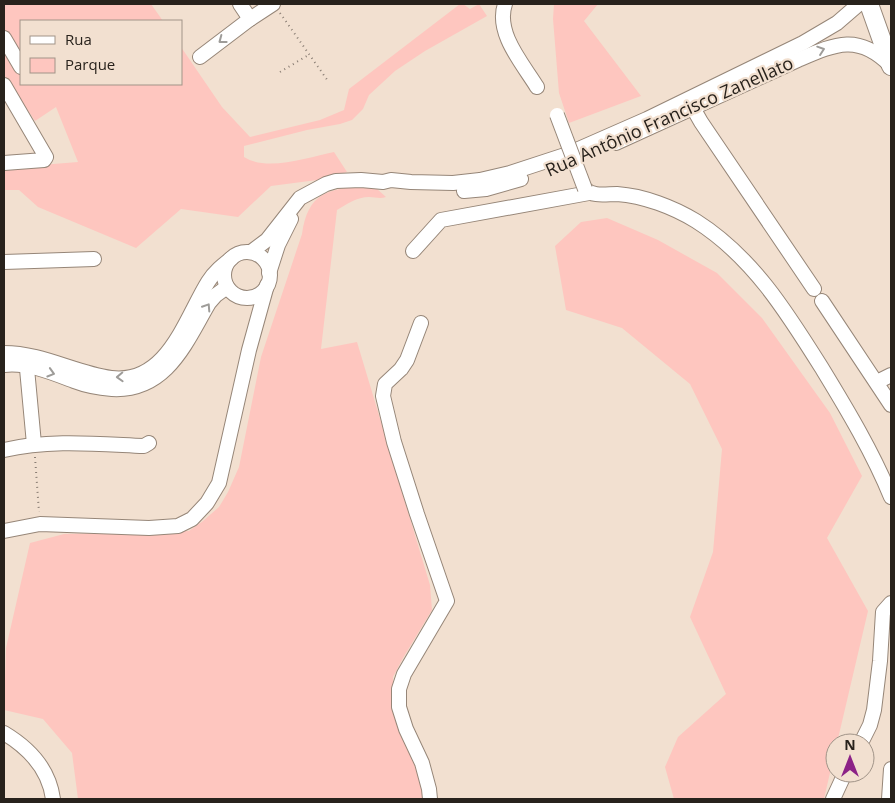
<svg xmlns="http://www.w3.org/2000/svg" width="895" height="803" font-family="'Open Sans',sans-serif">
	<rect width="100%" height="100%" fill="#f2e0d0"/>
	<g fill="#fec6bf">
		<path d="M4,4H151L163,21H21V84H181V47L222,107L250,137L320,120L344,110L349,89L460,4H463L470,9L479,4L487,16L425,51L395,71L369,95L363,109L352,120L340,124L307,130L244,146V157C267,172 309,157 334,152L347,172L317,180L271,186L238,217L181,209L136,248L38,207L19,190H4V168L78,162L56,107L35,121L4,75Z"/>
		<polygon points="554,4 598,4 584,21 641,96 569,123 559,93 553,19"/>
		<path d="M364,186L376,188L386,197C380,199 375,197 369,197C357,197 347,204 337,210L321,349L357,342L430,585L432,610L403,658L393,677L394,704L422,783L423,799H78L72,753L43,719L4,710L6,648L30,543L64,534L189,531L203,521L219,507L228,492L239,467L261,357L302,234C308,193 327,189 364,186Z"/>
		<polygon points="607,218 658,240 717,273 762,318 830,413 862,476 827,538 868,611 837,743 835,743 835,751 824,799 674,799 665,767 678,737 726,694 690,617 713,552 722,449 690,384 622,328 566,310 555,246 581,222"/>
	</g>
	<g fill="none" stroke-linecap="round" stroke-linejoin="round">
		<g stroke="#968678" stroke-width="16">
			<g id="minor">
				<polyline points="240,4 250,19"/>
				<path d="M505,4C495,33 523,64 537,87"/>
				<polyline points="4,38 21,67"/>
				<polyline points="200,57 250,19 273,4"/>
				<polyline points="4,85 46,157 44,160 4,163"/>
				<polyline points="689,101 701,122 814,289"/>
				<path d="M616,143L798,60C835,44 858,33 890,65"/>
				<path d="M585,189C593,197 606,194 617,194C644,196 673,207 696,221C753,257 788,314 823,370C848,411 873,453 891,497"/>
				<polyline points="464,191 486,189 521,179"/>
				<polyline points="413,251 441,220 589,193"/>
				<polyline points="251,252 267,240 300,198 326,184 336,181 361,180 383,182 391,180 411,182 453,183 480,180 510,173 565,155 647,119 803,43 837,23 859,4"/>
				<circle cx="247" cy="275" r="23"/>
				<polyline points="4,262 94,259"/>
				<polyline points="269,273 278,245 291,219"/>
				<polyline points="822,301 891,405"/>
				<polyline points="421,323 407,360 401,369 385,384 383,396 394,442 417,514 447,601 404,674 399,689 399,707 406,729 422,763 429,789 430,799"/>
				<path d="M4,353C42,353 75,373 111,378C167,385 185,319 208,282C214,272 223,265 232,258"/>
				<polyline points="26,358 34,444"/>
				<path d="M4,365C27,362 53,373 74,381C87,386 99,388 112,389C167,392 186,342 209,303L216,295L227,287"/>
				<polyline points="877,382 891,375"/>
				<path d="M4,450C49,439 98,444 144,446L149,443"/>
				<polyline points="4,531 40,524 149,528 178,526 192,519 207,503 219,483 249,350 267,285"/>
				<path d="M4,733C29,748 49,769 53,799"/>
				<polyline points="861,743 870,725 874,710 880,661 883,612 891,603"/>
				<polyline points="833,799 845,773"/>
				<polyline points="889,799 891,769"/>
			</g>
		</g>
		<g stroke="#968678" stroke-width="20">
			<polyline id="major" points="869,4 891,66"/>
		</g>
		<g stroke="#897d73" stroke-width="2" stroke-dasharray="1 4" stroke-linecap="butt">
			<polyline points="280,13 328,81"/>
			<polyline points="280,72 310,54"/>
			<polyline points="35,457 39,512"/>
		</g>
		<use href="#minor" stroke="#fff" stroke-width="14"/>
		<use href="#major" stroke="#fff" stroke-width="18"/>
		<g stroke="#968678" stroke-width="16" stroke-linecap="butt">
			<polyline id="minor-bridge" points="557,115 585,189"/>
		</g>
		<use href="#minor-bridge" stroke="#fff" stroke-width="14"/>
	</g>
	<defs><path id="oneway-chevron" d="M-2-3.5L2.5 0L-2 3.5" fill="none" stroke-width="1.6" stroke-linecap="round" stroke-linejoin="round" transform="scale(1.25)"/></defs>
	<g stroke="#9e9c99">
		<use href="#oneway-chevron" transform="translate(222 40) rotate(143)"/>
		<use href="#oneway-chevron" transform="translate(821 50) rotate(-19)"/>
		<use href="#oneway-chevron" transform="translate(207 307) rotate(-57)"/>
		<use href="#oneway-chevron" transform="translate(51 373) rotate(17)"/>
		<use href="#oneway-chevron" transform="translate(120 377) rotate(178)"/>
	</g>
	<g text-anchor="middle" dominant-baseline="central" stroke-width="4.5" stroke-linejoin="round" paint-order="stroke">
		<g font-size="18" fill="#28221c" stroke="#f2e0d0">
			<text transform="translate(669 116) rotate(-24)">Rua Antônio Francisco Zanellato</text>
		</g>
	</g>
	<rect width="895" height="803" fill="none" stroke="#28221c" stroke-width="10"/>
	<rect x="20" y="20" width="162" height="65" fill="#f2e0d0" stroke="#a19488"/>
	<rect x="30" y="36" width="25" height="8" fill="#ffffff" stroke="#a19488"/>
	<text x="65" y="45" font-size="15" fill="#28221c">Rua</text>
	<rect x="30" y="58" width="25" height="15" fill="#fec6bf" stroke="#a19488"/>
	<text x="65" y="70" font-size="15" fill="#28221c">Parque</text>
	<g transform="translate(850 758)"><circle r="24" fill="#f2e0d0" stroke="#a19488"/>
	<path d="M0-4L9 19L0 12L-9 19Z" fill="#8c2287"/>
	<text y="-8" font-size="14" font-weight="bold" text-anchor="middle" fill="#28221c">N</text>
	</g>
</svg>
